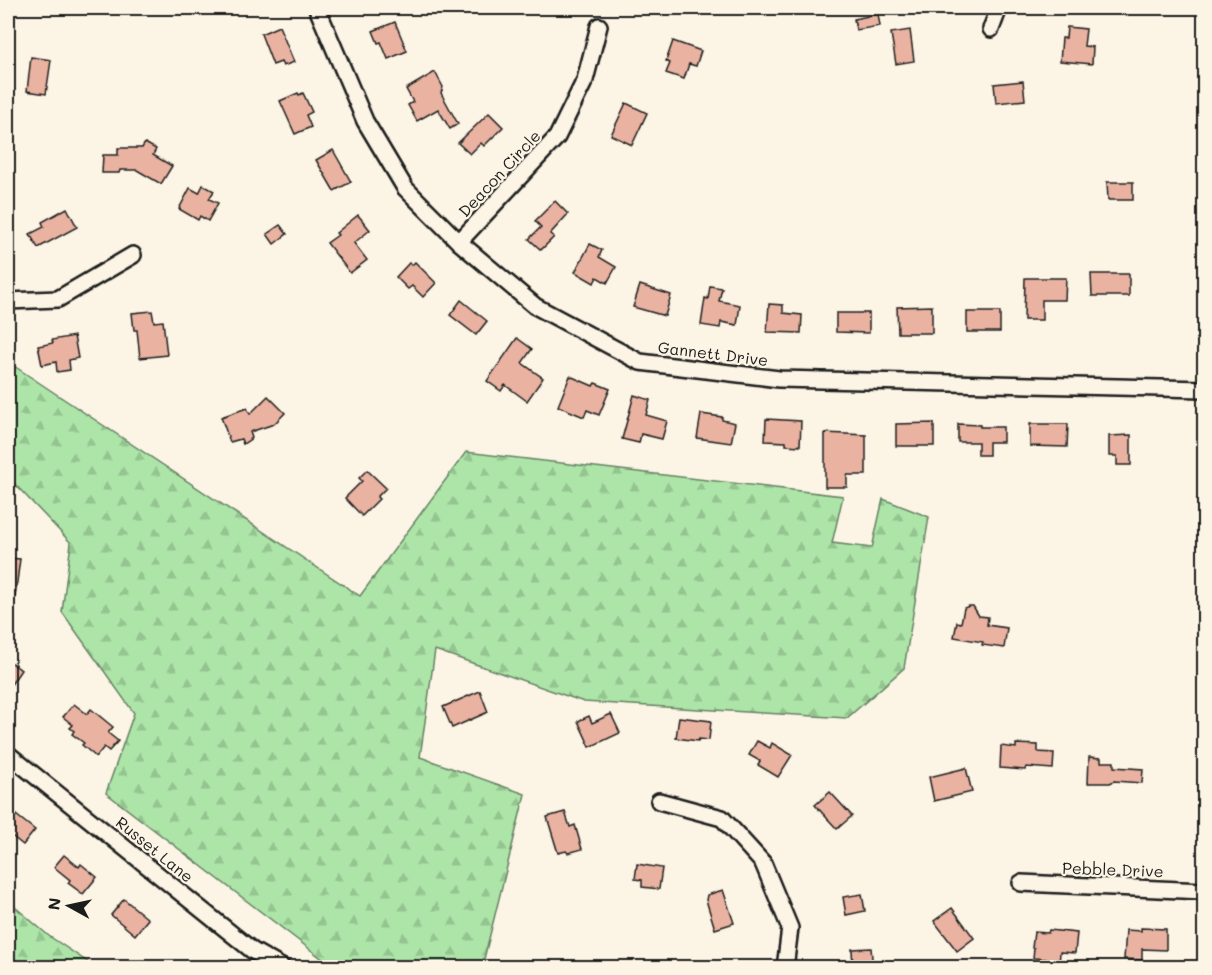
<svg xmlns="http://www.w3.org/2000/svg" width="1212" height="975" font-family="Mali,sans-serif">
	<defs>
		<pattern id="forest-firs" width="22" height="20" patternUnits="userSpaceOnUse" patternTransform="scale(1.5)"><rect width="22" height="20" fill="#ade5a8"/><path d="M5 1l3.5 6h-7zM16 11l3.5 6h-7z" fill="#94c490"/></pattern>
	</defs>
	<rect width="100%" height="100%" fill="#fcf5e5"/>
	<filter id="ink" filterUnits="userSpaceOnUse"><feTurbulence type="fractalNoise" baseFrequency=".0167" numOctaves="2"/><feDisplacementMap in="SourceGraphic" scale="12" xChannelSelector="R" yChannelSelector="G"/><feConvolveMatrix kernelMatrix="1 2 1 2 8 2 1 2 1" color-interpolation-filters="sRGB"/></filter>
	<g filter="url(#ink)">
		<g fill="url(#forest-firs)" stroke="#648062" stroke-width="1.5">
			<polygon points="8,362 360,596 466,452 843,496 832,543 872,548 883,499 929,517 904,668 847,718 584,702 435,650 420,757 525,794 482,967 333,967 106,793 134,713 62,612 71,543 8,477"/>
			<polygon points="8,901 49,936 95,967 8,967"/>
		</g>
		<g fill="#eab2a1" stroke="#1c1c1c" stroke-width="1.5">
			<polygon points="878,14 880,26 856,30 854,19"/>
			<polygon points="395,22 407,51 388,59 381,42 378,43 373,31"/>
			<polygon points="279,26 294,62 283,66 281,62 273,65 261,34"/>
			<polygon points="1067,27 1086,29 1084,46 1093,47 1092,64 1060,61 1062,38 1066,38"/>
			<polygon points="910,30 914,61 896,64 891,33"/>
			<polygon points="673,41 701,51 696,66 689,64 684,79 666,73 670,63 666,61"/>
			<polygon points="31,57 51,60 46,94 27,91"/>
			<polygon points="435,72 443,87 441,93 458,124 450,129 438,109 417,121 408,105 413,102 406,89"/>
			<polygon points="1023,81 1025,100 996,103 994,84"/>
			<polygon points="298,93 299,95 303,93 312,112 306,115 311,127 295,134 280,101"/>
			<polygon points="626,103 647,113 632,145 611,135"/>
			<polygon points="489,113 503,127 484,146 481,143 470,154 458,143"/>
			<polygon points="145,143 156,149 153,155 172,166 161,184 137,170 120,170 119,173 102,173 103,155 118,155 118,148 142,148"/>
			<polygon points="333,150 351,182 334,191 316,160"/>
			<polygon points="1107,182 1133,182 1133,200 1108,200"/>
			<polygon points="203,185 214,191 209,199 218,203 208,221 200,216 198,220 179,209 190,188 199,193"/>
			<polygon points="555,201 568,214 550,234 554,237 541,250 529,239 541,227 535,221"/>
			<polygon points="67,208 77,227 38,248 30,234 44,227 42,222"/>
			<polygon points="358,215 370,230 354,243 367,260 350,273 327,243 338,235 336,233"/>
			<polygon points="280,225 287,234 274,244 267,234"/>
			<polygon points="590,244 602,250 599,257 616,267 607,283 597,277 594,283 575,272"/>
			<polygon points="415,262 436,283 423,297 412,286 408,289 396,277 409,263 412,265"/>
			<polygon points="1091,274 1129,274 1129,296 1092,296"/>
			<polygon points="1025,278 1066,278 1065,300 1042,300 1042,320 1024,320"/>
			<polygon points="640,285 671,295 665,316 633,307"/>
			<polygon points="710,286 722,288 719,301 740,305 737,325 721,322 720,328 701,325 705,298 708,299"/>
			<polygon points="461,300 487,321 476,335 450,315"/>
			<polygon points="769,304 783,305 783,313 802,315 801,333 767,332"/>
			<polygon points="932,306 932,333 898,333 897,307"/>
			<polygon points="152,311 154,322 163,321 167,355 140,358 137,330 134,330 132,313"/>
			<rect x="967" y="312" width="33" height="20"/>
			<polygon points="836,313 869,313 869,333 836,332"/>
			<polygon points="74,336 78,358 69,360 70,370 57,372 56,362 42,365 38,346 53,343 52,340"/>
			<polygon points="517,338 532,349 522,363 543,378 527,401 505,385 501,391 487,381"/>
			<polygon points="570,376 593,386 595,383 610,389 599,415 587,410 584,417 558,406"/>
			<polygon points="634,395 650,400 646,415 667,421 662,439 641,434 639,443 622,439"/>
			<polygon points="268,396 285,413 274,424 250,432 252,438 243,444 241,439 230,442 221,417 247,408 250,414"/>
			<polygon points="701,414 722,417 722,420 735,423 731,443 697,438"/>
			<polygon points="766,419 801,421 800,446 786,445 786,442 765,441"/>
			<polygon points="934,423 934,446 896,446 896,424"/>
			<polygon points="958,424 980,425 980,427 1003,427 1003,442 989,442 989,455 978,455 978,442 958,442"/>
			<polygon points="1030,424 1068,424 1067,447 1030,446"/>
			<polygon points="825,433 866,435 866,475 847,475 847,487 825,487"/>
			<polygon points="1131,435 1131,465 1117,465 1117,456 1109,456 1109,436"/>
			<polygon points="367,470 386,488 377,497 379,499 362,516 345,498 362,481 359,478"/>
			<polygon points="8,558 20,559 15,597 8,596"/>
			<polygon points="969,606 973,606 979,616 988,617 987,625 1007,628 1004,648 982,645 983,642 954,637 957,622 961,623 964,608"/>
			<polygon points="8,660 21,670 8,689"/>
			<polygon points="480,691 488,712 452,728 443,707"/>
			<polygon points="74,704 87,714 91,709 113,727 108,733 118,741 109,751 104,747 96,757 82,745 84,743 72,734 74,731 70,728 73,725 63,717"/>
			<polygon points="611,714 620,733 590,747 578,721 589,716 592,723"/>
			<polygon points="679,717 711,721 709,740 699,739 698,741 676,738"/>
			<polygon points="757,741 770,748 772,743 792,755 778,777 758,765 760,761 749,755"/>
			<polygon points="1016,744 1038,745 1038,752 1054,753 1053,769 1026,767 1025,770 1000,768 1001,746 1016,748"/>
			<polygon points="1089,757 1101,758 1101,762 1114,762 1114,767 1143,769 1142,783 1114,781 1110,783 1088,783"/>
			<polygon points="966,768 972,792 934,801 929,777"/>
			<polygon points="830,792 852,816 837,829 815,805"/>
			<polygon points="565,812 570,827 575,825 582,849 568,853 566,851 558,853 547,817"/>
			<polygon points="16,815 35,830 23,845 8,833 8,827"/>
			<polygon points="64,855 79,867 81,864 97,877 83,894 68,883 70,880 54,867"/>
			<polygon points="637,864 662,868 659,889 642,887 642,880 635,879"/>
			<polygon points="723,890 734,923 715,929 706,900 707,895"/>
			<polygon points="862,894 865,911 846,915 843,897"/>
			<polygon points="124,899 148,919 135,935 111,915"/>
			<polygon points="952,908 974,938 957,951 934,921"/>
			<polygon points="1141,928 1166,929 1166,950 1142,949 1142,960 1124,959 1126,930 1141,931"/>
			<polygon points="1049,930 1077,933 1075,953 1060,952 1059,965 1045,963 1046,959 1033,958 1034,948 1032,948 1034,932 1048,933"/>
			<polygon points="871,948 873,968 853,968 852,949"/>
		</g>
		<g fill="none" stroke-linecap="round" stroke-linejoin="round">
			<g stroke="#1c1c1c" stroke-width="20">
				<g id="street">
					<polyline points="317,8 365,121 405,188 459,242 535,306 640,362 779,379 1204,389"/>
					<polyline points="991,29 999,8"/>
					<polyline points="459,242 557,137 585,80 599,26"/>
					<polyline points="8,301 58,299 133,255"/>
					<polyline points="8,754 253,951 283,968"/>
					<polyline points="659,801 722,818 763,863 790,928 785,968"/>
					<polyline points="1021,883 1204,891"/>
				</g>
			</g>
			<use href="#street" stroke="#fcf5e5" stroke-width="15"/>
		</g>
	</g>
	<g text-anchor="middle" dominant-baseline="central" stroke-width="4.5" stroke-linejoin="round" paint-order="stroke">
		<g font-size="16" fill="#1c1c1c" stroke="#fcf5e5">
			<text transform="translate(499 173) rotate(-47)">Deacon Circle</text>
			<text transform="translate(713 353) rotate(7)">Gannett Drive</text>
			<text transform="translate(155 849) rotate(39)">Russet Lane</text>
			<text transform="translate(1113 869) rotate(2)">Pebble Drive</text>
		</g>
	</g>
	<rect width="1212" height="975" fill="none" stroke="#fcf5e5" stroke-width="30"/>
	<rect x="15" y="15" width="1182" height="945" fill="none" stroke="#1c1c1c" stroke-width="2" filter="url(#ink)"/>
	<g transform="translate(69 906) rotate(278)" stroke="#fcf5e5" stroke-width="4.5" paint-order="stroke">
	<path d="M0-4.5L10 22L0 15L-10 22Z" fill="#1c1c1c"/>
	<text y="-9" font-size="16" font-weight="bold" text-anchor="middle" fill="#1c1c1c">N</text>
	</g>
</svg>
